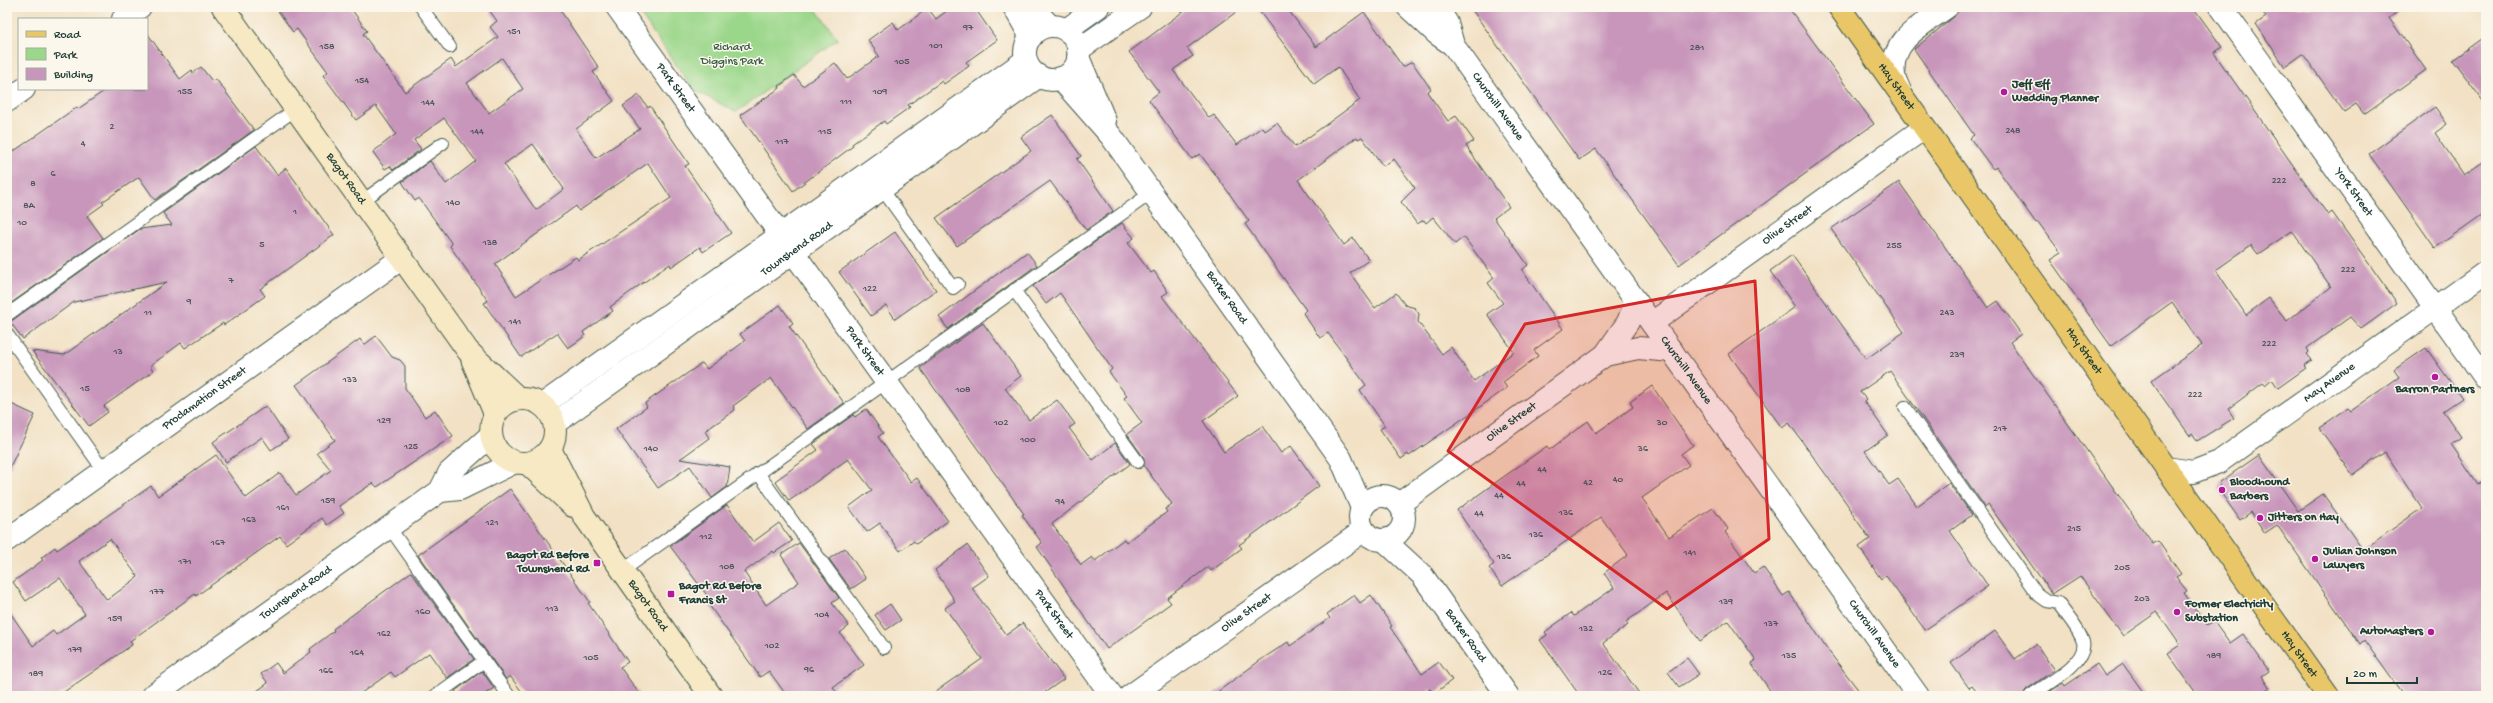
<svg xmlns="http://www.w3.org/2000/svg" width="2493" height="703" font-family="'Gochi Hand',sans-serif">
	<rect width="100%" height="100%" fill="#fbf7ec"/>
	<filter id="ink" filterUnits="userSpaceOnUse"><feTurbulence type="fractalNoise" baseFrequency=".025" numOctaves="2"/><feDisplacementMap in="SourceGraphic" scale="8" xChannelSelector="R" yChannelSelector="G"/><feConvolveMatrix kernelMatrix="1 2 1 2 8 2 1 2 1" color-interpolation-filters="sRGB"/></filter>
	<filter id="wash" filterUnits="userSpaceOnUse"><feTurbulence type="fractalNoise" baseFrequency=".012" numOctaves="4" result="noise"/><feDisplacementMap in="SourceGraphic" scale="16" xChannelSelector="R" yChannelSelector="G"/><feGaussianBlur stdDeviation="0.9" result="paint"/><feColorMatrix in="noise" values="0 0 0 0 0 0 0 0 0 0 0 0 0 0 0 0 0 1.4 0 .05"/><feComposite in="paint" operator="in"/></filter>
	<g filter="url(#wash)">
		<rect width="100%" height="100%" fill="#f2e1c4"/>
		<polygon fill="#9bd78b" stroke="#5d8a60" points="635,7 814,7 838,39 736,112 694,90"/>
		<g id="blocks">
			<g fill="#c896bb" fill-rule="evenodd">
				<path d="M275,7H350L367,31L363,34L405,92L451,59L456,67L498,37L490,27L497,21L487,7H558L599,68L593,72L614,101L576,129L596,158L640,129L623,106L639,95L648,108L650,106L689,164L685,166L731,233L703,252L700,247L671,267L670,264L637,287L610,307L613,311L583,332L585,336L568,348L557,333L521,357L484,303L488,301L450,246L452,244L419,198L415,201L402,182L430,161L446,184L476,161L444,118L414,140L421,149L393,170L390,166L385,169L373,152L396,134L376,106L356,120L323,75L328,72L297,29L293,32ZM502,58L523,89L489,113L467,83ZM533,144L564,189L536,210L504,164ZM648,163L671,198L578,260L576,257L516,296L495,264L576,206L579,211Z"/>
				<polygon points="952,7 974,7 997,40 966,62 969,66 944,84 942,81 908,105 910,107 886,124 884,121 852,144 853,146 793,191 740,115 780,88 779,86 794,75 803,86 835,63 847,79 879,56 868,40 893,22 898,30 928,8 936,19"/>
				<path d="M1189,7H1243L1187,48L1193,56L1173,70L1209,118L1214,115L1237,145L1262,127L1265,131L1277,123L1295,147L1360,100L1338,67L1314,84L1256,7H1286L1316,47L1364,12L1403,67L1412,62L1431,89L1427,92L1448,121L1456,116L1474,141L1466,146L1509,207L1494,218L1528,265L1522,270L1563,329L1534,350L1538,356L1503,382L1507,388L1409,456L1408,454L1401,459L1380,429L1385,426L1360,390L1366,385L1328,333L1320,338L1303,313L1306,310L1245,224L1249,221L1221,182L1200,154L1192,159L1149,100L1159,92L1129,52ZM1357,137L1358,139L1362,137L1383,166L1394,159L1415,188L1401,202L1417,224L1424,220L1426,223L1433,217L1455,244L1464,237L1494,278L1488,283L1503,303L1487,314L1514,352L1474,381L1451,347L1442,354L1418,322L1419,314L1415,308L1405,305L1396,293L1375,308L1350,273L1369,260L1353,238L1344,245L1298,180Z"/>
				<polygon points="1470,7 1788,7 1874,124 1679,265 1596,149 1579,160"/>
				<polygon points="1913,7 1925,7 1917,13"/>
				<path d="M1959,7H2193L2222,47L2214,53L2328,215L2332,212L2397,303L2361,329L2350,317L2307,348L2309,352L2307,354L2312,360L2304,366L2306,368L2278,388L2272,379L2265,385L2263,383L2228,409L2234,418L2197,441L2192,434L2190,436L2151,381L2202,345L2172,302L2111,346L2050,260L2061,253L2038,222L2036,223L1996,167L1993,169L1970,138L1974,135L1914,49L1954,17ZM2292,231L2331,287L2287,321L2269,298L2246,315L2216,270L2251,245L2258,254Z"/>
				<polygon points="2259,7 2404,7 2389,18 2426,70 2364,114 2356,104 2344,112 2303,54 2285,67 2256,24 2266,17"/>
				<polygon points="147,33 180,79 192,70 193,73 201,67 212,81 216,79 254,130 155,200 139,177 102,202 104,204 87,216 103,238 7,306 7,156 77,107 78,109 107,89 147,89"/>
				<polygon points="2486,36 2486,105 2453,60"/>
				<polygon points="2435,107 2447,124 2435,133 2464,175 2486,160 2486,212 2435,248 2369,154"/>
				<polygon points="1052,115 1081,156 1077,159 1113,211 1086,230 1050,181 957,246 936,218 1031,151 1021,137"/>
				<polygon points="256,146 277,175 286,168 334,235 260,289 265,296 224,325 223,323 185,348 181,343 150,366 153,371 104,406 108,412 89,426 32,351 64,355 167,282 74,302 23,339 10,322 140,229 172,225 163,213"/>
				<polygon points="1899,182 1988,308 1998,301 2021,334 2010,342 2153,544 2158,541 2181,574 2176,577 2187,591 2184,593 2207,625 2214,621 2230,643 2243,634 2269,671 2262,676 2270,688 2259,696 2198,696 2168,653 2180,645 2157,612 2123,636 2080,576 2052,594 1988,504 1985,507 1890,371 1860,392 1866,399 1864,401 1888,435 1865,451 1889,485 1898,479 1917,506 1949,483 1972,515 1950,531 1988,586 1925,630 1886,576 1881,579 1859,547 1870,539 1851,512 1852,511 1789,423 1782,428 1729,354 1795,307 1770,271 1792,255 1866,359 1904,332 1831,229"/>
				<polygon points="1122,223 1134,238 1128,243 1151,273 1154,271 1168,292 1162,296 1238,396 1203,421 1224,452 1262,426 1281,453 1291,446 1319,486 1239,545 1242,548 1211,571 1208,567 1167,598 1171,603 1107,649 1037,547 1042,543 1022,515 1024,514 920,368 983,323 1021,376 1005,388 1029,420 1057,400 1075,424 1069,428 1093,460 1115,443 1130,464 1052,524 1081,565 1092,557 1095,561 1124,539 1126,542 1167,512 1165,509 1172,504 1144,466 1144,458 1127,434 1142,423 1124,398 1127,396 1109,372 1112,369 1060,293 1046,304 1033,286"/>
				<polygon points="895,232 936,290 895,319 886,305 871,316 839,272"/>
				<polygon points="1027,252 1037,265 948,329 939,317"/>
				<polygon points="780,305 793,323 789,326 844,403 808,429 771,378 733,406 735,410 705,431 709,438 680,459 730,467 727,487 712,498 690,466 658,488 616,429 647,407 645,403 702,363 707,369 745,341 740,334"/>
				<path d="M376,336L392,357L400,360L405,366V388L425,417L435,410L453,436L377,487L373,483L339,506L344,513L327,525L322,518L286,544L280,536L196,596L195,594L130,641L132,645L58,696H7V608L33,646L53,631L56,635L85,614L60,578L26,601L13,582L43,560L41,558L55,547L57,550L151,486L158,496L216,455L246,498L280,473L296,495L331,470L317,453L335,440L296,385L360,339L364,345ZM110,539L138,577L107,600L79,561Z"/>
				<polygon points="2426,348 2462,398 2443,411 2461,437 2451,444 2478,484 2486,478 2486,696 2404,696 2364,640 2360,644 2277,525 2265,533 2251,512 2240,520 2219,490 2220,482 2259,455 2298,511 2323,494 2363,550 2422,508 2385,452 2353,475 2319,428 2348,408 2351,411 2399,377 2394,370"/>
				<polygon points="1652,386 1693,445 1681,454 1689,465 1642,498 1669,537 1713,508 1728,529 1725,532 1754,573 1763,567 1783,596 1789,592 1830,653 1863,696 1774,696 1751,663 1756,660 1728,621 1700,641 1666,593 1626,622 1628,625 1603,643 1641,696 1580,696 1540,640 1547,635 1545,632 1571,613 1574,616 1614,588 1604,573 1628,555 1601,517 1502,586 1489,568 1494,564 1457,510 1547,446 1549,450 1588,421 1596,433 1633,407 1630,402"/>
				<polygon points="7,402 35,415 7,473"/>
				<polygon points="266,406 288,439 271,450 262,437 226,462 213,442"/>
				<polygon points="866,409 883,433 878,437 911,482 917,478 948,521 916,544 914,541 900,551 880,523 867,532 849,507 872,490 848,459 789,501 775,481 818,450 813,444 853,415 855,417"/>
				<polygon points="510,489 590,602 588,603 628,662 620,667 641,696 525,696 510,676 506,679 418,555"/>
				<polygon points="727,505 753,542 779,523 792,541 774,553 773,551 744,572 766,605 799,582 781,555 799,543 839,598 832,603 849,626 840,633 864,665 833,687 839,696 787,696 769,671 760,677 709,605 712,602 670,546"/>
				<polygon points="967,545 989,576 972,588 1006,635 1023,623 1064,679 1040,696 929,696 982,659 945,608 955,601 935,570"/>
				<polygon points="845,548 866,579 851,589 829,559"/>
				<polygon points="411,572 474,659 447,678 429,653 395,677 391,672 357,696 250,696 268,683 261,674 276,663 283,673 311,652 310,649 334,631 333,629"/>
				<polygon points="1354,595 1360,603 1371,595 1392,626 1390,627 1422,674 1439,662 1452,680 1434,694 1430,689 1421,696 1212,696 1262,659 1288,642 1290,646 1330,618 1327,614"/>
				<polygon points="890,604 901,620 886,630 875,615"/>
				<polygon points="1995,631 2015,659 2036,644 2054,670 2026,690 2023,696 1980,696 1972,686 1969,688 1951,663"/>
				<polygon points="1687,658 1699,674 1679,687 1668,672"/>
				<polygon points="2097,664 2105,676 2123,664 2146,696 2043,696 2063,683 2065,686"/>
				<polygon points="482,671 494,688 482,696 459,696 455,691"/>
			</g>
		</g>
	</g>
	<g filter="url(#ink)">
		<use href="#blocks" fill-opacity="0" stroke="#3f564a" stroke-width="1"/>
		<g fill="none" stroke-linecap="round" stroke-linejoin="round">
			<g stroke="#3f564a" stroke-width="14">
				<g id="service">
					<polyline points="421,7 450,47"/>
					<polyline points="882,189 953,288 958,284"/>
					<polyline points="361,202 443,143"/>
					<polyline points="1014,290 1138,462"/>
					<polyline points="7,315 296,109"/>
					<polyline points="7,334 104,471"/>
					<path d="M1905,407L2037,594L2047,601L2058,603C2066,615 2079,628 2083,642C2088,663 2045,685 2030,696"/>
					<polyline points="758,473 884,648"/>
					<polyline points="389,527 509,696"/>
					<polyline points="622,571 1151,193"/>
					<polyline points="435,696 484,661"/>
				</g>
			</g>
			<g stroke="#3f564a" stroke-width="24">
				<g id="minor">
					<path id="s1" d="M617,7L1112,696"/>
					<path id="s2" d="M1408,7L1437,34L1453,45L1918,696"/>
					<polyline points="1437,7 1447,23 1453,45"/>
					<path id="s3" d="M2221,7L2486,379"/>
					<polyline points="123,19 140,7"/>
					<path d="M1902,96C1900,89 1895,82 1894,75C1889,40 1924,24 1947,7"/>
					<polyline points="7,101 24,89"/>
					<path id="s4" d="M1652,323L1924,128"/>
					<polyline points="1605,355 1638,348 1672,351"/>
					<path id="s5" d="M2166,468L2193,472L2219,462L2486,272"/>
					<polyline points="440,491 460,489 515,462"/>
					<path id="s6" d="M1399,504L1605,355L1628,322L1636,301"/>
					<path id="s7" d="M7,540L402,258"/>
					<path id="s8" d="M152,696L440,491L449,473L491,435"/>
					<path id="s9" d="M1130,696L1363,531"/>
				</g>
			</g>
			<g stroke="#3f564a" stroke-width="24">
				<g id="tertiary">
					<polyline points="1014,7 1031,37"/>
					<polyline points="1032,7 1050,26"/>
					<circle cx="1052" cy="53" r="27"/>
					<polyline points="1066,30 1098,7"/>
					<polyline points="1078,50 1140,7"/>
					<polyline points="1078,57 1105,121"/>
					<path id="s10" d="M1060,78L1111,136L1341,459L1362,508"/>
					<polyline points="542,405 1026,60"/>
					<path id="s11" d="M555,423L1039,76"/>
					<circle cx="1382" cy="518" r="22"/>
					<path id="s12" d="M1385,541L1422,575L1508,696"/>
				</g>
			</g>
			<g stroke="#3f564a" stroke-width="24">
				<g id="secondary">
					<path id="s13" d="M223,7L468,351L519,399"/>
					<polyline points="472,359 495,414"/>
					<circle cx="523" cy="431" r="32"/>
					<path id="s14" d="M550,449L584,516L711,696"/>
					<polyline points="527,463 573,506"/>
				</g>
			</g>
			<g stroke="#3f564a" stroke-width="24">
				<g id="primary">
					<path id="s15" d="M1839,7L2328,696"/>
				</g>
			</g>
			<use href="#service" stroke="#fff" stroke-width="12"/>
			<use href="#minor" stroke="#fff" stroke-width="22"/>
			<use href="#tertiary" stroke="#fff" stroke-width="22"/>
			<use href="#secondary" stroke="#f6e9c3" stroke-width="22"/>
			<use href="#primary" stroke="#e9c769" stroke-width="22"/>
		</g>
	</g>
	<path fill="#d62828" fill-opacity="0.2" stroke="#d62828" stroke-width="3" stroke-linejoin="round" d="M1755,281L1769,539L1667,609L1448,451L1525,324Z"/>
	<g fill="#b5179e" stroke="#fbf7ec" stroke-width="1.5">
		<circle cx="2004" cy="92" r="4"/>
		<circle cx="2435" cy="377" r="4"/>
		<circle cx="2222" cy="490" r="4"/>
		<circle cx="2260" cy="518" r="4"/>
		<circle cx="2315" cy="559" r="4"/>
		<rect x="593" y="559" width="8" height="8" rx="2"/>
		<rect x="667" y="590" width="8" height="8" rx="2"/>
		<circle cx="2177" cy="612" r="4"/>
		<circle cx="2431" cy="632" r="4"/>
	</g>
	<g text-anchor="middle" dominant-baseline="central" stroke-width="3" stroke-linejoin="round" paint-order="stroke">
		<g font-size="10" fill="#495356">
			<text x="968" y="28">97</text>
			<text x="514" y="32">151</text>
			<text x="936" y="46">101</text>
			<text x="327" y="47">158</text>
			<text x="1697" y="48">281</text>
			<text x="902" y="62">105</text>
			<text x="362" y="81">154</text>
			<text x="185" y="92">155</text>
			<text x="880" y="92">109</text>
			<text x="846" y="102">111</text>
			<text x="428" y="103">144</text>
			<text x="112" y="127">2</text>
			<text x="2013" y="131">248</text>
			<text x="477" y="132">144</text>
			<text x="825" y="132">115</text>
			<text x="782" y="142">117</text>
			<text x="83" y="144">4</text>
			<text x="53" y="174">6</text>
			<text x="2279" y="181">222</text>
			<text x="33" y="184">8</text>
			<text x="453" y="203">140</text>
			<text x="29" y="206">8A</text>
			<text x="295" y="212">1</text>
			<text x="22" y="223">10</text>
			<text x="490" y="243">138</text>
			<text x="262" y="245">5</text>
			<text x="1894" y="246">255</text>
			<text x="2348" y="270">222</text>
			<text x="231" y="281">7</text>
			<text x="870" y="289">122</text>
			<text x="189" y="302">9</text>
			<text x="148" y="313">11</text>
			<text x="1947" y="313">243</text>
			<text x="515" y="322">141</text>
			<text x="2269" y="344">222</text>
			<text x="118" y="352">13</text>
			<text x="1957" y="355">239</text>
			<text x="350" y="380">133</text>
			<text x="85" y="389">15</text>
			<text x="963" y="390">108</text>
			<text x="2195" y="395">222</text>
			<text x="384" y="421">129</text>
			<text x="1001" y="423">102</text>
			<text x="1662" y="423">30</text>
			<text x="2000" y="429">217</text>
			<text x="1028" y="440">100</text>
			<text x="411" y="447">125</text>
			<text x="651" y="449">140</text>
			<text x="1643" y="449">36</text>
			<text x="1542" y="470">44</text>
			<text x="1618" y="480">40</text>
			<text x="1588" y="483">42</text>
			<text x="1521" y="484">44</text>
			<text x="1499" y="496">44</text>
			<text x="328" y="501">159</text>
			<text x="1060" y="502">94</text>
			<text x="283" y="508">161</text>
			<text x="1566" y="513">136</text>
			<text x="1479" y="514">44</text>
			<text x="249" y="520">163</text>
			<text x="492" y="523">121</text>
			<text x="2074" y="529">215</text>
			<text x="1536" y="535">136</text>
			<text x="706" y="537">112</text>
			<text x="218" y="543">167</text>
			<text x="1690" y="553">141</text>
			<text x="1504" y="557">136</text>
			<text x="185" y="562">171</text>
			<text x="727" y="567">108</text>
			<text x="2122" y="568">205</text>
			<text x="157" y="592">177</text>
			<text x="2142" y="599">203</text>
			<text x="1726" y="602">139</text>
			<text x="552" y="609">113</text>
			<text x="423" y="612">160</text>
			<text x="822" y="615">104</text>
			<text x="115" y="619">159</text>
			<text x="1771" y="624">137</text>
			<text x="1586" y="629">132</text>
			<text x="384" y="634">162</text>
			<text x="772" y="646">102</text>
			<text x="75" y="650">179</text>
			<text x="357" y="653">164</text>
			<text x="1789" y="656">135</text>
			<text x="2214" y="656">189</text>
			<text x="591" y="658">105</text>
			<text x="809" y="670">96</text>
			<text x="326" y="671">166</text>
			<text x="1605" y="673">126</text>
			<text x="36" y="674">189</text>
		</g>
		<g font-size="12" fill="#385c45" stroke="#fbf7ec">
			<text x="732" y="48">Richard<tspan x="732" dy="14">Diggins Park</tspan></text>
		</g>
		<g font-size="12" font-weight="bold" fill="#1f3d34" stroke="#fbf7ec" text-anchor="start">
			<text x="2012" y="85">Jeff Eff<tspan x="2012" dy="14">Wedding Planner</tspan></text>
			<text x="2435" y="390" text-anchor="middle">Barron Partners</text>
			<text x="2230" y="483">Bloodhound<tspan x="2230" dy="14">Barbers</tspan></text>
			<text x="2268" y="518">Jitters on Hay</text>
			<text x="2323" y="552">Julian Johnson<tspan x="2323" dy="14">Lawyers</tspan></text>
			<text x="589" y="556" text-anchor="end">Bagot Rd Before<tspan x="589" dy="14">Townshend Rd</tspan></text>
			<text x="679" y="587">Bagot Rd Before<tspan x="679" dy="14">Francis St</tspan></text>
			<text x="2185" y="605">Former Electricity<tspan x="2185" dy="14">Substation</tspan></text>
			<text x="2423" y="632" text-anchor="end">AutoMasters</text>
		</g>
		<g font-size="12" fill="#1f3d34" stroke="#fbf7ec">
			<text stroke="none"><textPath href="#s15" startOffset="98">Hay Street</textPath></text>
			<text stroke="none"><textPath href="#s1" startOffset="100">Park Street</textPath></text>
			<text stroke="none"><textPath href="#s2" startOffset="135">Churchill Avenue</textPath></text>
			<text stroke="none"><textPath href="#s13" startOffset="211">Bagot Road</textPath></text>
			<text stroke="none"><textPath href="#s3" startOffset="228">York Street</textPath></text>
			<text stroke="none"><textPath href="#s4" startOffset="167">Olive Street</textPath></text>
			<text stroke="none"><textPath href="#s11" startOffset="298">Townshend Road</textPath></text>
			<text stroke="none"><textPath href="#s10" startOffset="276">Barker Road</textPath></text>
			<text stroke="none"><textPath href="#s1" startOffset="424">Park Street</textPath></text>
			<text stroke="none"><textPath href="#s15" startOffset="422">Hay Street</textPath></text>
			<text stroke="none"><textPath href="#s2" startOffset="459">Churchill Avenue</textPath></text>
			<text stroke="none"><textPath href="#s5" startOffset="191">May Avenue</textPath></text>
			<text stroke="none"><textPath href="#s7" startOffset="243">Proclamation Street</textPath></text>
			<text stroke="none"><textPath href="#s6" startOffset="139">Olive Street</textPath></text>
			<text stroke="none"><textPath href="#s8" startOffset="177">Townshend Road</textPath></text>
			<text stroke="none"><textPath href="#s14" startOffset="185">Bagot Road</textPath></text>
			<text stroke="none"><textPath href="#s9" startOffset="143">Olive Street</textPath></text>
			<text stroke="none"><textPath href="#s1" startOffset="748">Park Street</textPath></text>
			<text stroke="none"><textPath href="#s2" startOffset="783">Churchill Avenue</textPath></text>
			<text stroke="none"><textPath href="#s12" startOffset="125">Barker Road</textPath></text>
			<text stroke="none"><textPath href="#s15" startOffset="794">Hay Street</textPath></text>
		</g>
	</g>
	<rect width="2493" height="703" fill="none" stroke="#fbf7ec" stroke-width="24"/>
	<rect x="18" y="18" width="130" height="72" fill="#fbf7ec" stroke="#a3ada2"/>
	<rect x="26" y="31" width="20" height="6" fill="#e9c769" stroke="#a3ada2"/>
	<text x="54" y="38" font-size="12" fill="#1f3d34">Road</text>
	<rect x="26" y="48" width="20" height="12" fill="#9bd78b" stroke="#a3ada2"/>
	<text x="54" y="58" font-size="12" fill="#1f3d34">Park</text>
	<rect x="26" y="68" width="20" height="12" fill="#c896bb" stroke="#a3ada2"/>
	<text x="54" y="78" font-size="12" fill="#1f3d34">Building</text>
	<path d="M2347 677v6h70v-6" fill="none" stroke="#1f3d34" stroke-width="2"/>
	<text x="2353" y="677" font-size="12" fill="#1f3d34" stroke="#fbf7ec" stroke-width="3" paint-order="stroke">20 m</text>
</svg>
